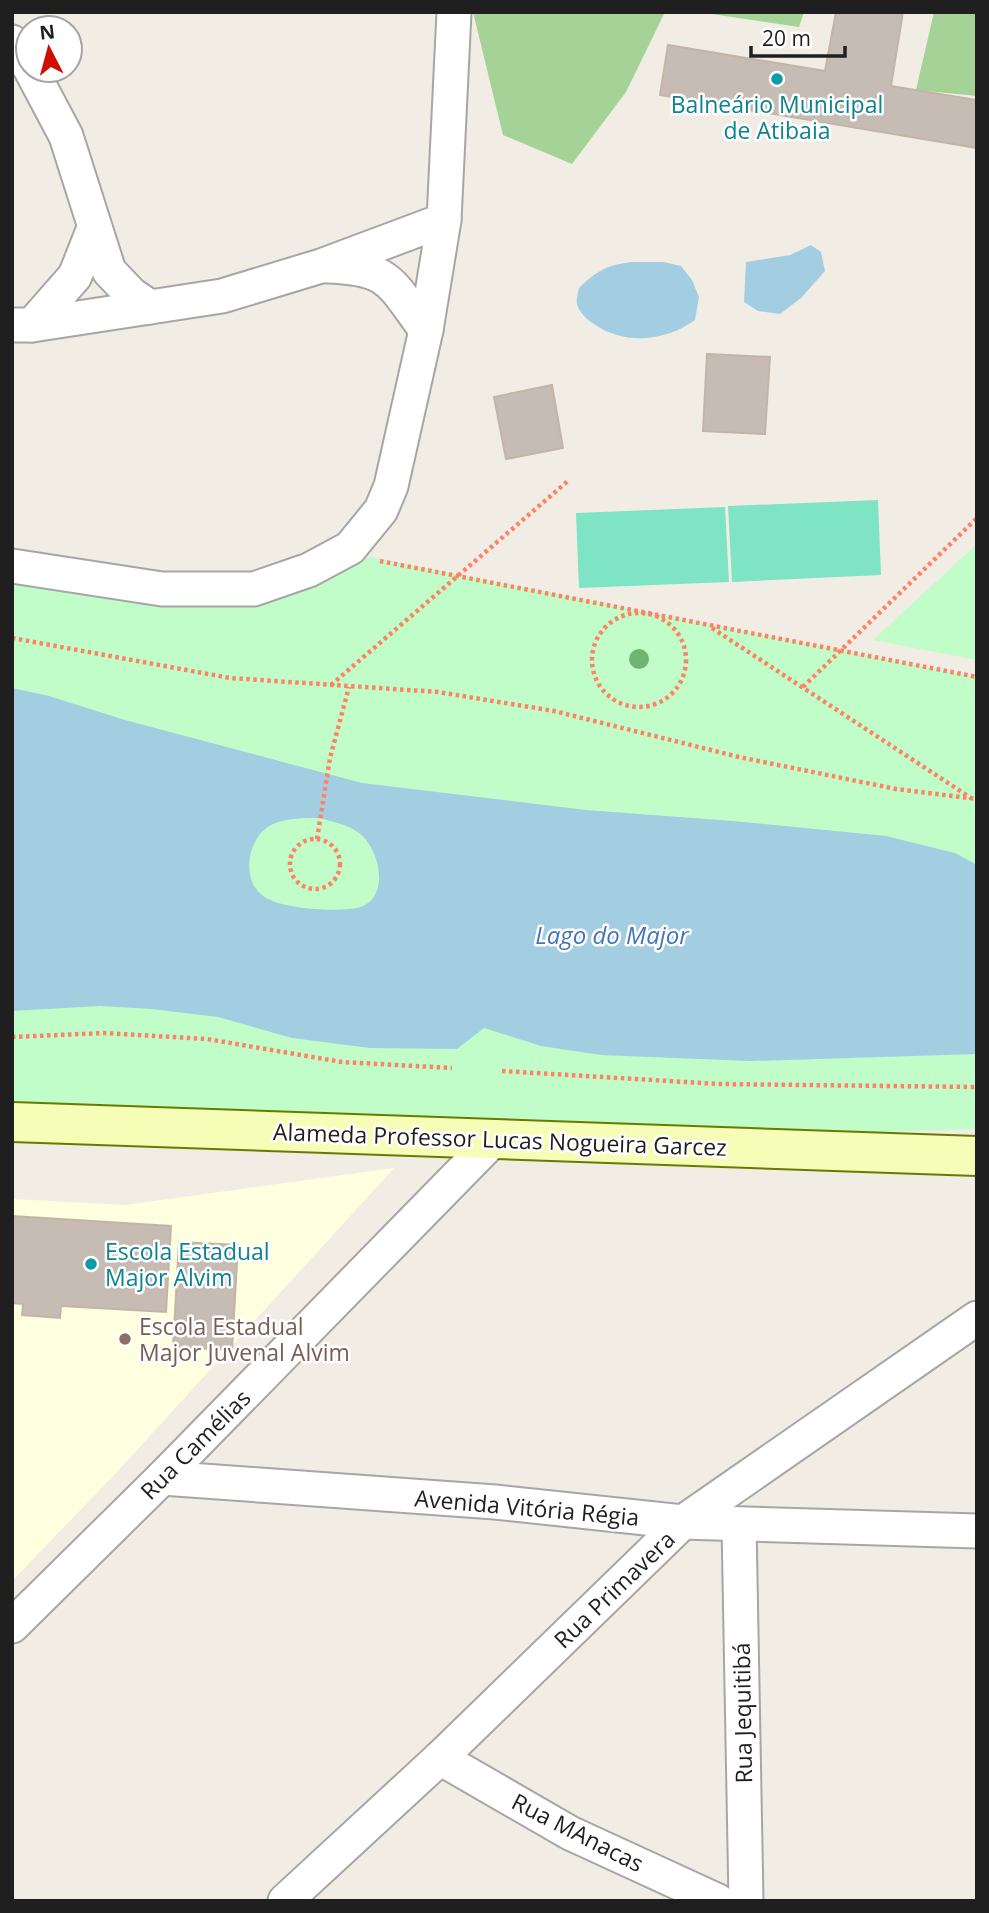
<svg xmlns="http://www.w3.org/2000/svg" width="989" height="1913" font-family="'Open Sans',sans-serif">
	<rect width="100%" height="100%" fill="#f1ede5"/>
	<polygon fill="#fdffdf" points="394,1168 116,1473 12,1581 12,1199 125,1205"/>
	<g fill="#a4d297">
		<polygon points="473,12 665,12 626,92 572,164 503,135"/>
		<polygon points="698,12 804,12 799,27"/>
		<polygon points="934,12 977,12 977,96 916,90"/>
	</g>
	<g fill="#c0fdc9">
		<polygon points="977,544 977,660 873,640"/>
		<polygon points="350,553 977,677 977,1129 776,1135 12,1110 12,569 161,593"/>
	</g>
	<g fill="#7ee4c4">
		<polygon points="878,500 881,575 732,582 728,506"/>
		<polygon points="725,507 729,582 579,588 576,513"/>
	</g>
	<g fill="#a3cee1" fill-rule="evenodd">
		<polygon points="811,245 821,252 825,271 801,298 780,314 758,311 744,302 746,262 790,255"/>
		<path d="M632,262H664L681,266L692,280L699,297L695,320C666,341 625,346 594,324C587,320 579,312 577,304C576,299 578,292 579,288C598,270 607,265 632,262Z"/>
		<path d="M12,688L49,696L125,720L362,783L586,810L733,821L886,836L955,853L977,865V1054L750,1061L601,1055L541,1046L484,1028L457,1049L370,1048L292,1038L218,1017L152,1009L100,1006L12,1011ZM320,818C333,822 349,825 359,833C381,850 391,900 357,908C335,912 288,909 268,899C239,885 246,836 273,824C287,818 305,818 320,818Z"/>
	</g>
	<g fill="#c6bcb4" stroke="#c3b5a6" stroke-width="2">
		<polygon points="836,12 903,12 891,86 977,100 977,148 660,95 668,45 825,71"/>
		<polygon points="707,354 770,357 765,434 703,431"/>
		<polygon points="552,385 563,448 506,459 494,397"/>
		<polygon points="12,1216 171,1226 166,1312 61,1306 60,1318 22,1315 23,1304 12,1303"/>
		<polygon points="179,1242 238,1245 232,1350 173,1347"/>
	</g>
	<g fill="none" stroke-linecap="round" stroke-linejoin="round">
		<g stroke="#a6a6a6" stroke-width="37">
			<g id="minor">
				<polyline points="12,42 28,65"/>
				<polyline points="31,70 66,136 109,271 131,294 150,307"/>
				<path d="M327,266C391,268 390,282 426,330"/>
				<polyline points="12,325 32,325 222,296 321,266 444,220"/>
				<polyline points="32,325 75,276 94,228"/>
				<polyline points="12,566 162,589 254,589 309,570 350,548 381,510 391,486 426,330 444,220 454,12"/>
				<polyline points="162,1478 495,1502 683,1522 977,1531"/>
				<polyline points="739,1525 746,1901"/>
				<polyline points="12,1626 162,1478 493,1140"/>
				<polyline points="440,1758 570,1833 718,1901"/>
				<polyline points="285,1901 440,1758 683,1522 977,1318"/>
			</g>
		</g>
		<g stroke="#667c00" stroke-width="42">
			<polyline id="secondary" points="12,1122 977,1156"/>
		</g>
		<g stroke="#ff8267" stroke-width="4.5" stroke-dasharray="3.5 3.5" stroke-linecap="butt">
			<polyline points="380,561 977,677"/>
			<circle cx="639" cy="660" r="47"/>
			<polyline points="712,628 971,798"/>
			<polyline points="12,638 230,678 438,692 554,711 739,757 896,789 977,799"/>
			<polyline points="331,685 568,481"/>
			<polyline points="803,687 977,518"/>
			<circle cx="315" cy="864" r="25"/>
			<polyline points="317,839 330,758 349,687"/>
			<polyline points="12,1037 104,1033 207,1039 342,1062 452,1068"/>
			<polyline points="502,1071 719,1084 977,1087"/>
		</g>
		<use href="#minor" stroke="#fff" stroke-width="33"/>
		<use href="#secondary" stroke="#f5fdb6" stroke-width="38"/>
	</g>
	<circle fill="#6fb475" cx="639" cy="659" r="10"/>
	<g fill="#0f9aa8" stroke="#fff" stroke-width="2.5">
		<circle cx="777" cy="79" r="7"/>
		<circle cx="91" cy="1264" r="7"/>
	</g>
	<circle fill="#8d6e63" stroke="#fff" stroke-width="2.5" cx="125" cy="1339" r="7"/>
	<g text-anchor="middle" dominant-baseline="central" stroke-width="5" stroke-linejoin="round" paint-order="stroke">
		<g font-size="23" fill="#0d838f" stroke="#fff">
			<text x="777" y="104">Balneário Municipal<tspan x="777" dy="26">de Atibaia</tspan></text>
			<text x="105" y="1251" text-anchor="start">Escola Estadual<tspan x="105" dy="26">Major Alvim</tspan></text>
		</g>
		<g font-size="23" fill="#1f1f1f" stroke="#fff">
			<text transform="translate(500 1139) rotate(2)">Alameda Professor Lucas Nogueira Garcez</text>
			<text transform="translate(195 1444) rotate(-45)">Rua Camélias</text>
			<text transform="translate(527 1507) rotate(5)">Avenida Vitória Régia</text>
			<text transform="translate(614 1589) rotate(-44)">Rua Primavera</text>
			<text transform="translate(742 1713) rotate(-91)">Rua Jequitibá</text>
			<text transform="translate(578 1832) rotate(27)">Rua MAnacas</text>
		</g>
		<g font-size="23" fill="#785e54" stroke="#fff" text-anchor="start">
			<text x="139" y="1326">Escola Estadual<tspan x="139" dy="26">Major Juvenal Alvim</tspan></text>
		</g>
		<g font-size="24" font-style="italic" fill="#4575b5" stroke="#fff">
			<text x="612" y="934">Lago do Major</text>
		</g>
	</g>
	<rect width="989" height="1913" fill="none" stroke="#1f1f1f" stroke-width="28"/>
	<g transform="translate(49 49) rotate(354)"><circle r="33" fill="#ffffff" stroke="#a5a5a5" stroke-width="2"/>
	<path d="M0-5L12 26L0 18L-12 26Z" fill="#ce0f00"/>
	<text y="-10" font-size="19" font-weight="bold" text-anchor="middle" fill="#1f1f1f">N</text>
	</g>
	<path d="M751 46v10h94v-10" fill="none" stroke="#1f1f1f" stroke-width="3.5"/>
	<text x="762" y="46" font-size="21" fill="#1f1f1f" stroke="#ffffff" stroke-width="5" paint-order="stroke">20 m</text>
</svg>
